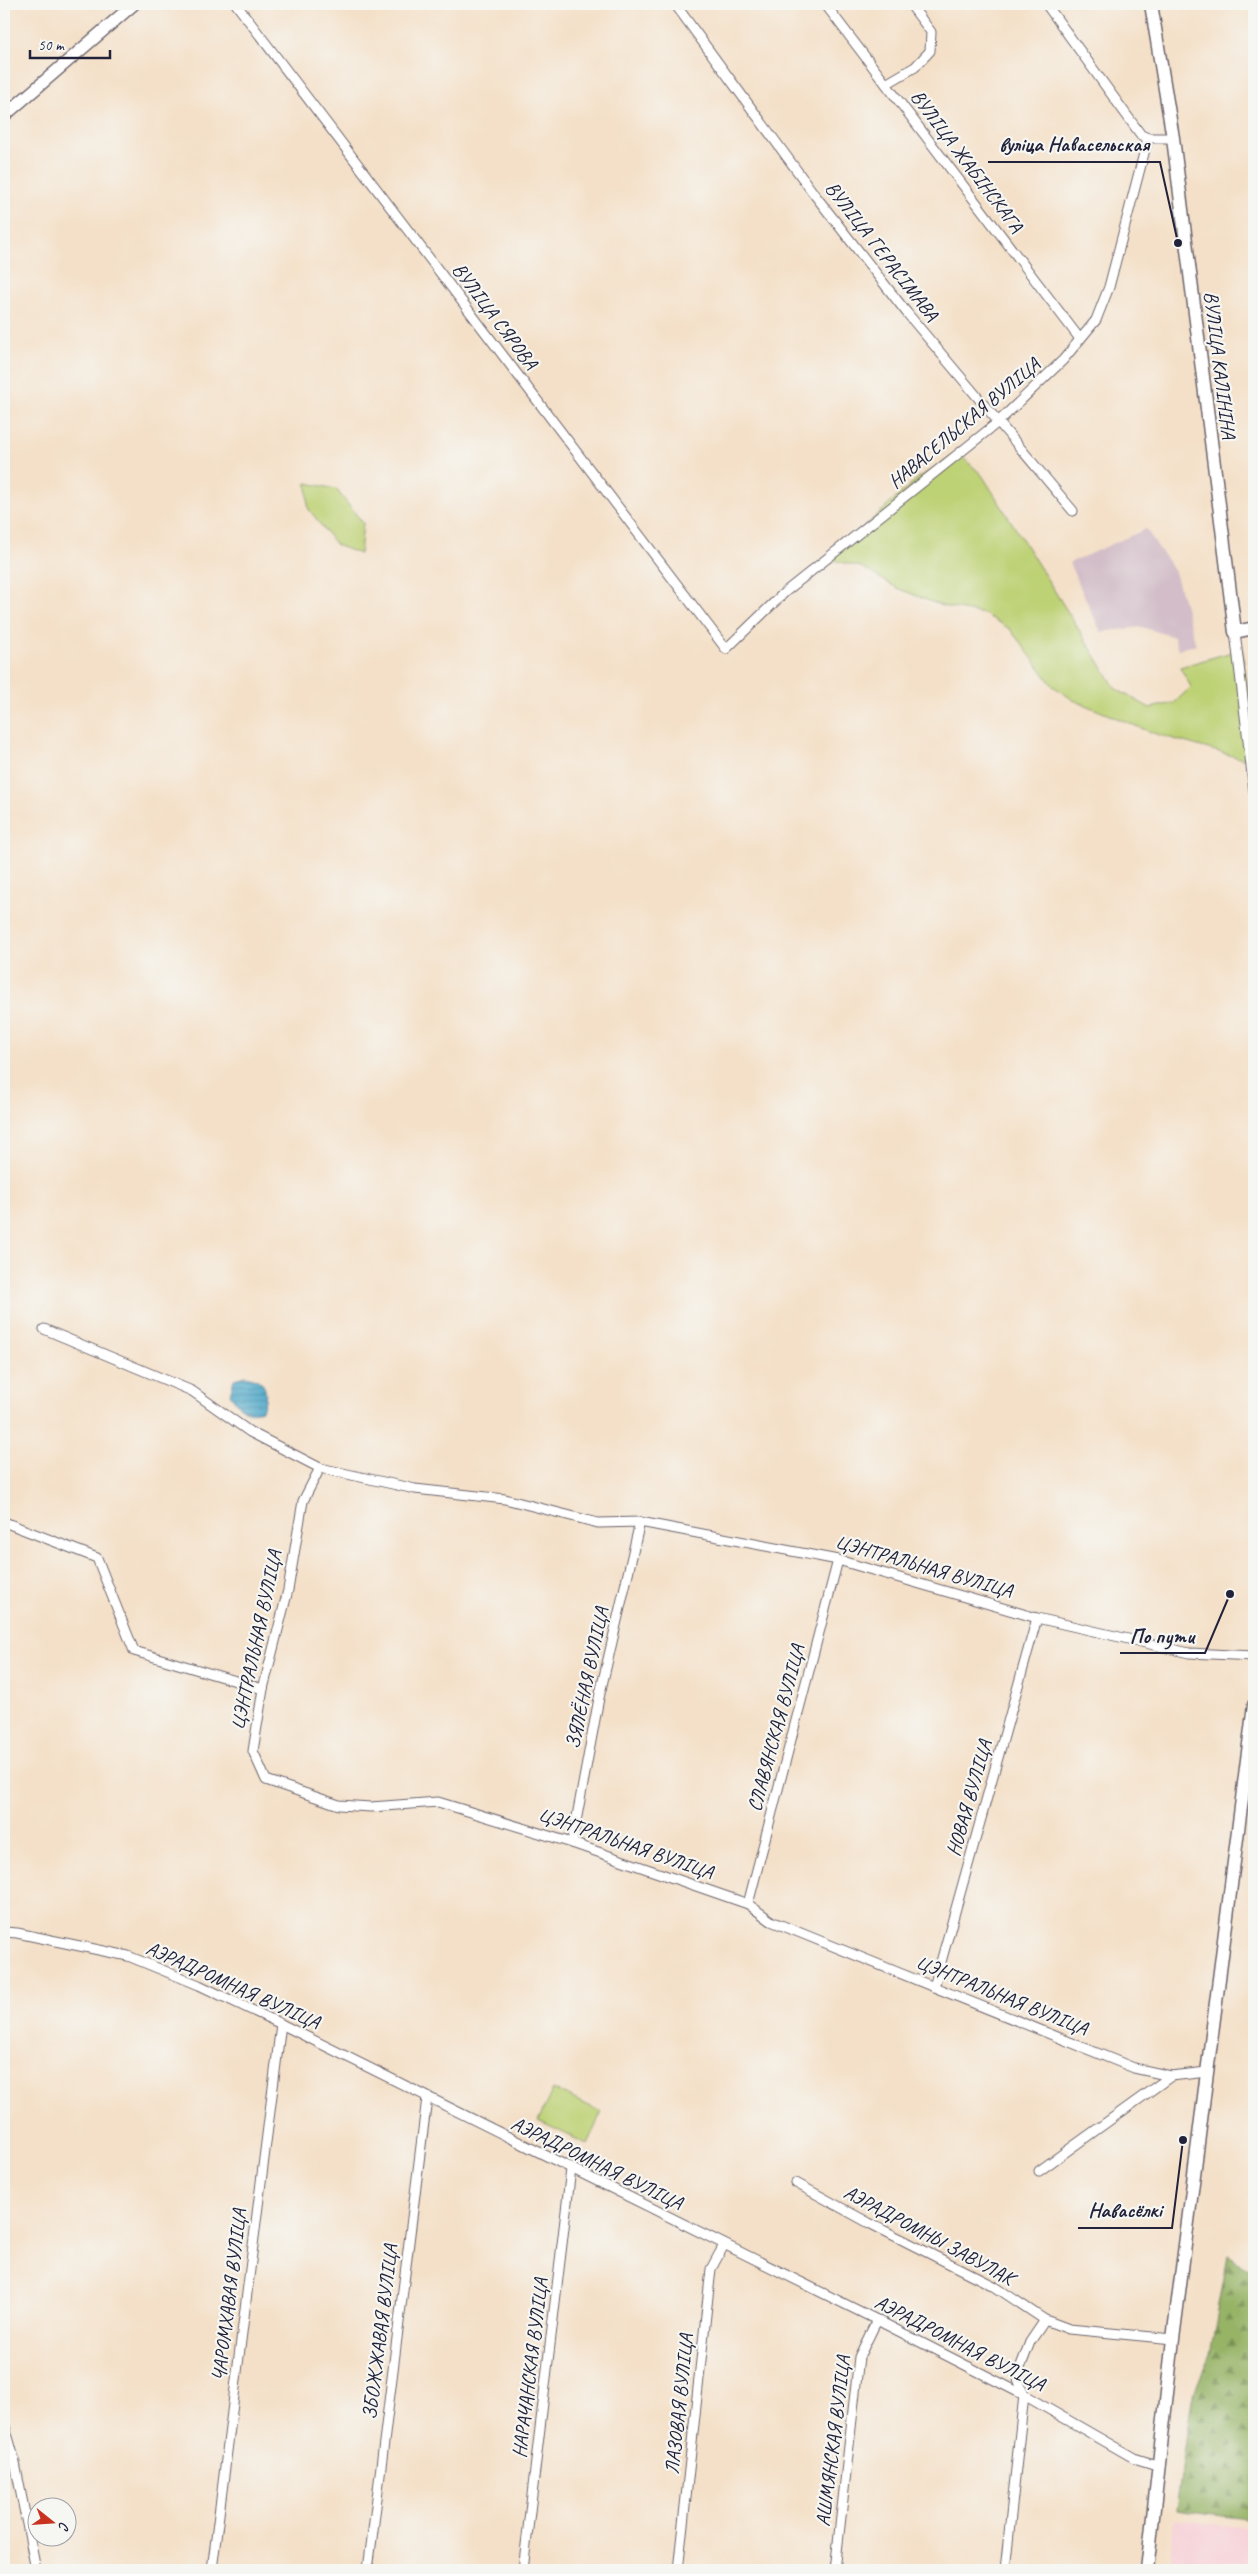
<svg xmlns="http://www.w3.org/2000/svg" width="1258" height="2574" font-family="Caveat,sans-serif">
	<defs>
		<pattern id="forest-firs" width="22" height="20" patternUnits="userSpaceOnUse" patternTransform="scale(1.25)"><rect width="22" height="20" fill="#96b366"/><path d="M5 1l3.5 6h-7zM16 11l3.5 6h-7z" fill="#7a9155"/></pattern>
		<pattern id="water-rules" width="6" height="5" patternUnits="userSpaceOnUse" patternTransform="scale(1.25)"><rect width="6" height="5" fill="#49a6c8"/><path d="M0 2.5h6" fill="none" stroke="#3c87a4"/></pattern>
	</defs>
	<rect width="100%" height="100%" fill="#f6f6f2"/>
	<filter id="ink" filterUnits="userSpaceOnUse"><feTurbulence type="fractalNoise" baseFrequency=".02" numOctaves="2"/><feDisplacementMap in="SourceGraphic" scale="10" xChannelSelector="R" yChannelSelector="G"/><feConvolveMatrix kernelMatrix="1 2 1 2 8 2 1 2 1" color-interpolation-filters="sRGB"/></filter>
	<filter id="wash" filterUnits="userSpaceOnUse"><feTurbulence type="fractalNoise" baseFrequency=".0096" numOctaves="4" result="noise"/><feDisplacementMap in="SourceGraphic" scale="20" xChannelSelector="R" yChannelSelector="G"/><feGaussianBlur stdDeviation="1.12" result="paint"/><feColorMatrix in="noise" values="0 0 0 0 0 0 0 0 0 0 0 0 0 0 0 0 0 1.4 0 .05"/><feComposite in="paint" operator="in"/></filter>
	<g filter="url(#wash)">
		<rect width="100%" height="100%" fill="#f4e0c8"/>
		<polygon fill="#f7cfd5" points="1174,2519 1254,2529 1254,2570 1169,2570"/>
		<polygon fill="#d2bdc8" points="1146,529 1175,572 1196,645 1178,649 1174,637 1142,627 1101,632 1069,563"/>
		<g fill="#bdd175" stroke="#707a58">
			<polygon points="958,453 982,475 1116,689 1150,708 1174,703 1191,687 1180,667 1242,649 1254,738 1254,762 1153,733 1073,700 1053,686 1010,629 984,614 942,606 897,588 861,567 829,559 917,479"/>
			<polygon points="307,483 336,489 363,523 360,554 336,545 308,508"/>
			<polygon points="553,2089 602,2112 587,2144 538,2121"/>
		</g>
		<polygon fill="url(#forest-firs)" stroke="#5c6a50" points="1228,2256 1254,2271 1254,2520 1176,2510 1192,2399 1210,2354"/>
		<path fill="url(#water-rules)" stroke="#366482" d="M245,1376C265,1379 270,1390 262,1410C246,1415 239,1408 230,1394L234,1379Z"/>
	</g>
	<g filter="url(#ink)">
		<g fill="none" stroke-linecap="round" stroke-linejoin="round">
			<g stroke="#6c646c" stroke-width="11">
				<g id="minor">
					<polyline points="236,4 726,649 785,592 997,423 1063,360 1096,320 1109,287 1148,138"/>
					<polyline points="675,4 814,194 907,313 1073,511"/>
					<polyline points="825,4 1080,339"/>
					<polyline points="1046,4 1141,135 1148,138 1173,138"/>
					<polyline points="886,84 915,67 930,51 931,32 910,4"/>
					<polyline points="1235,632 1254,791"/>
					<polyline points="44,1329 192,1391 250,1432 320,1468"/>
					<polyline points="4,1522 97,1558 134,1651 263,1689"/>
					<polyline points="572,1843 599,1698 640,1522"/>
					<polyline points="748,1904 838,1560"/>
					<polyline points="4,1932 17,1933 128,1956 199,1985 281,2024 877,2320 1024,2395 1134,2458 1160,2466"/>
					<polyline points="934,1987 1037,1618"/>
					<polyline points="1207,2072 1171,2076 1134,2068 771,1921 748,1904 572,1843 438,1802 371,1807 339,1805 266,1780 253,1751 263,1689 288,1590 303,1501 320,1468 415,1489 505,1499 598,1523 640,1522 838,1560 1037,1618 1189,1653 1254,1656"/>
					<polyline points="1039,2171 1171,2076"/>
					<polyline points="796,2183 869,2223 994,2286 1045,2320 1069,2329 1173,2339"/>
					<polyline points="4,2423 14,2458 36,2570"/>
					<polyline points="212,2570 281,2024"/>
					<polyline points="368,2570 427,2098"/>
					<polyline points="523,2570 571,2169"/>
					<polyline points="678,2570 711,2269 724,2245"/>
					<polyline points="835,2570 859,2357 877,2320"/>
					<polyline points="1005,2570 1024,2395 1017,2376 1030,2342 1045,2320"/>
				</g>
			</g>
			<g stroke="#6c646c" stroke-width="14">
				<polyline id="tertiary" points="4,116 134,4"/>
			</g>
			<g stroke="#6c646c" stroke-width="15">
				<g id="secondary">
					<polyline points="1151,4 1173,138 1235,632 1254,628"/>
					<polyline points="1147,2570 1173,2339 1254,1705"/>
				</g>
			</g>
			<use href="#minor" stroke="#fff" stroke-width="9"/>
			<use href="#tertiary" stroke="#fff" stroke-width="11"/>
			<use href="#secondary" stroke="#fff" stroke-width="12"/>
		</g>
	</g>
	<g text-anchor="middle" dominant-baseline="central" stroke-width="4.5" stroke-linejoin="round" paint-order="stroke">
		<g font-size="20" fill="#22223b" stroke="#f6f6f2">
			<text transform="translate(967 161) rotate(53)">ВУЛІЦА ЖАБІНСКАГА</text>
			<text transform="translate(882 251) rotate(52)">ВУЛІЦА ГЕРАСІМАВА</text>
			<text transform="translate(495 316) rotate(53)">ВУЛІЦА СЯРОВА</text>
			<text transform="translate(1220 365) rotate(83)">ВУЛІЦА КАЛІНІНА</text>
			<text transform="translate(964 423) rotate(-40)">НАВАСЕЛЬСКАЯ ВУЛІЦА</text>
			<text transform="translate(924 1566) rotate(16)">ЦЭНТРАЛЬНАЯ ВУЛІЦА</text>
			<text transform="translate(256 1640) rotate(-78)">ЦЭНТРАЛЬНАЯ ВУЛІЦА</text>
			<text transform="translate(587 1678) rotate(-78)">ЗЯЛЁНАЯ ВУЛІЦА</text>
			<text transform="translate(776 1728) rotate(-75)">СЛАВЯНСКАЯ ВУЛІЦА</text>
			<text transform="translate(969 1798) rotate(-74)">НОВАЯ ВУЛІЦА</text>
			<text transform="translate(626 1843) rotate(19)">ЦЭНТРАЛЬНАЯ ВУЛІЦА</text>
			<text transform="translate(233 1985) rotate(24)">АЭРАДРОМНАЯ ВУЛІЦА</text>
			<text transform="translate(1002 1995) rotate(22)">ЦЭНТРАЛЬНАЯ ВУЛІЦА</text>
			<text transform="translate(597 2163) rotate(26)">АЭРАДРОМНАЯ ВУЛІЦА</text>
			<text transform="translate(929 2235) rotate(28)">АЭРАДРОМНЫ ЗАВУЛАК</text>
			<text transform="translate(229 2295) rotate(-83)">ЧАРОМХАВАЯ ВУЛІЦА</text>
			<text transform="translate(380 2332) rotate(-83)">ЗБОЖЖАВАЯ ВУЛІЦА</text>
			<text transform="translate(960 2343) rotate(27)">АЭРАДРОМНАЯ ВУЛІЦА</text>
			<text transform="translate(530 2368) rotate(-83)">НАРАЧАНСКАЯ ВУЛІЦА</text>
			<text transform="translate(679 2404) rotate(-84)">ЛАЗОВАЯ ВУЛІЦА</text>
			<text transform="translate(833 2441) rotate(-83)">АШМЯНСКАЯ ВУЛІЦА</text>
		</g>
	</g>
	<path fill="none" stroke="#22223b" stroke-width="2" d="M1178 243L1160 162H988M1230 1594L1205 1653H1120M1183 2140L1172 2228H1078"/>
	<g fill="#22223b" stroke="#f6f6f2" stroke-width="2">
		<circle cx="1178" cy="243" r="5"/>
		<circle cx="1230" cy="1594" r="5"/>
		<circle cx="1183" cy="2140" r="5"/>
	</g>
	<g font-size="21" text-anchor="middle" font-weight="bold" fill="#22223b" stroke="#f6f6f2" stroke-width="4.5" stroke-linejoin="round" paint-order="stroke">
		<text x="1074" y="151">вуліца Навасельская</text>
		<text x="1162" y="1643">По пути</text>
		<text x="1125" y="2217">Навасёлкі</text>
	</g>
	<rect width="1258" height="2574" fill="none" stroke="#f6f6f2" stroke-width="20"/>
	<g transform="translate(52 2522) rotate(107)"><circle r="24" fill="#f6f6f2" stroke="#a1a1a9"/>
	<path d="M0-4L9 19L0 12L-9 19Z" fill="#c8321e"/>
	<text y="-8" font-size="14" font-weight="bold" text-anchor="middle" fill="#22223b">С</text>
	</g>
	<path d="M30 50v8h80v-8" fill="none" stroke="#22223b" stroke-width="2.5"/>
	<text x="38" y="50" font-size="15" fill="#22223b" stroke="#f6f6f2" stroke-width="4" paint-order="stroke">50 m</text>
</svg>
